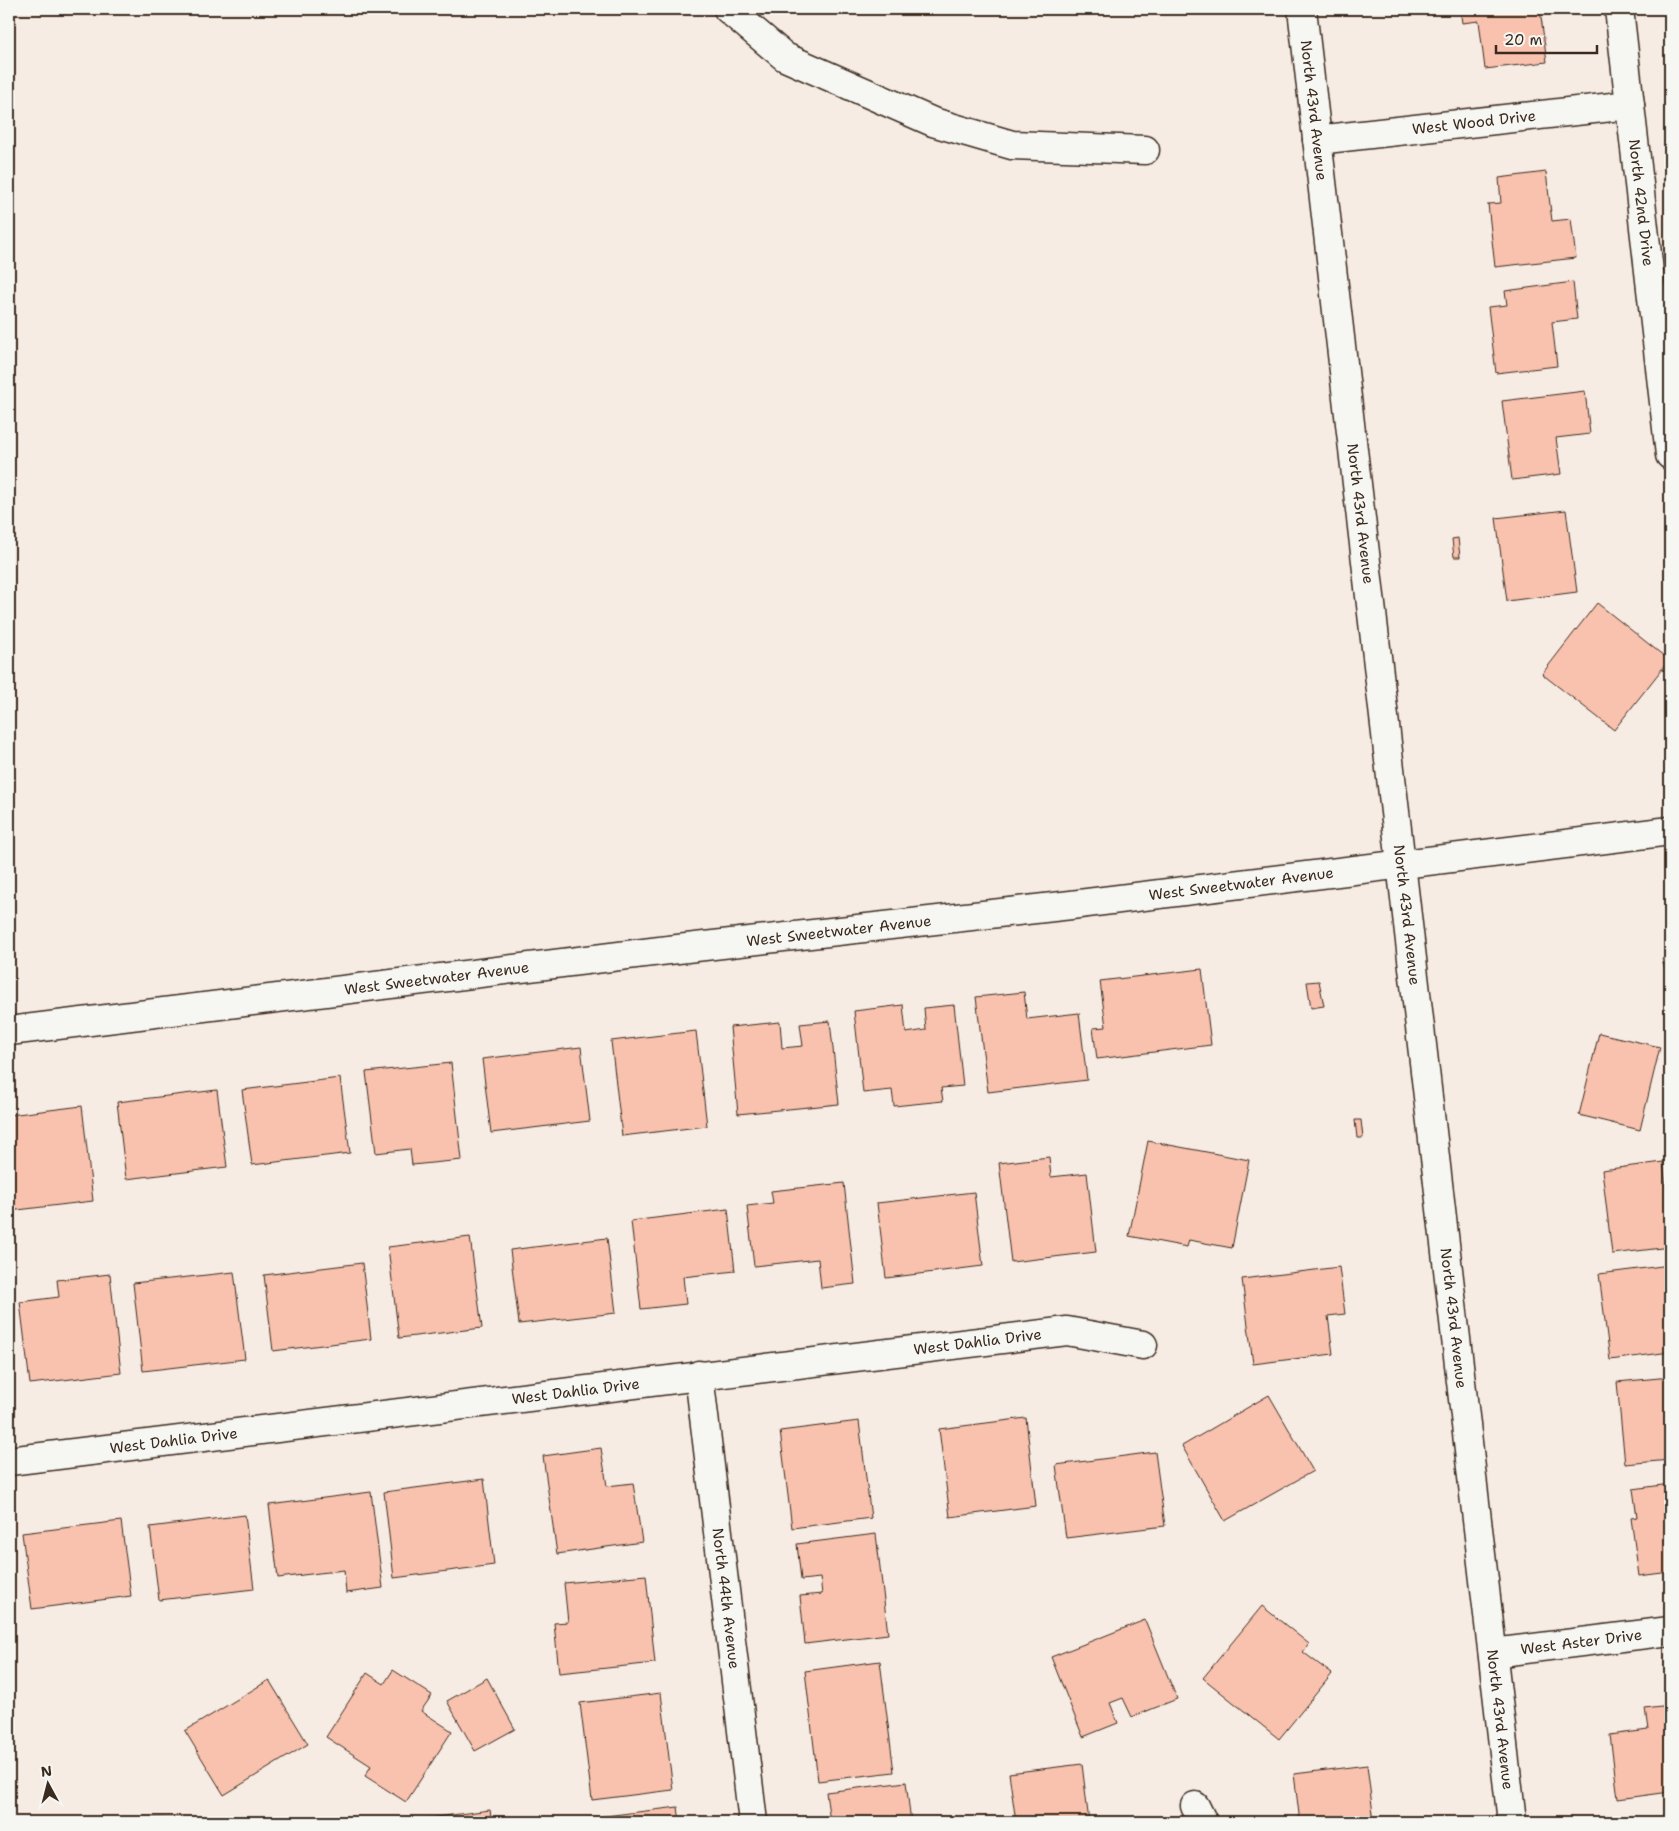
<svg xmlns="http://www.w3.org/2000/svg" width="1679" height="1831" font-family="'Shantell Sans',sans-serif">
	<rect width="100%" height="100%" fill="#f7ece4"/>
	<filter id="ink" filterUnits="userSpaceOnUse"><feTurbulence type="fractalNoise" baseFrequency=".02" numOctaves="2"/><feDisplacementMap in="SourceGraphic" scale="10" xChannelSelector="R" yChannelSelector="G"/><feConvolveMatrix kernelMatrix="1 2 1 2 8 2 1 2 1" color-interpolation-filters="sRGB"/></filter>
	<g filter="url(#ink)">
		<g fill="#f9c2ae" stroke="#3b2a1e">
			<polygon points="1460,9 1540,9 1547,62 1485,69 1479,21 1462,23"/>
			<polygon points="1546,172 1552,221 1571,219 1576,258 1495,267 1488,204 1501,203 1499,178"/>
			<polygon points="1573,282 1577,319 1552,322 1557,366 1496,373 1488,307 1507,305 1505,291"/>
			<polygon points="1585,391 1590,434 1556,438 1561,474 1512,480 1502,401"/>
			<polygon points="1566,510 1577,592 1507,601 1496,518"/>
			<polygon points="1458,538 1460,557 1454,557 1452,539"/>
			<polygon points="1597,603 1669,660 1614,730 1542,674"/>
			<polygon points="1670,956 1670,985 1662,959"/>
			<polygon points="1202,969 1211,1045 1097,1059 1093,1028 1106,1027 1100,981"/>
			<polygon points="1319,981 1324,1006 1311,1008 1307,982"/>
			<polygon points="1024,992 1027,1019 1079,1013 1087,1080 988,1092 976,997"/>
			<polygon points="903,1005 906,1033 926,1030 924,1008 954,1005 963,1086 941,1088 943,1101 894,1106 892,1090 863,1093 854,1011"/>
			<polygon points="830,1021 839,1104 738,1114 730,1027 780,1022 782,1048 803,1046 800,1024"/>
			<polygon points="696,1031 707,1126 622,1136 611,1041"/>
			<polygon points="1599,1033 1660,1047 1640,1130 1579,1115"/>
			<polygon points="581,1047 590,1121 491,1133 482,1059"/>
			<polygon points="451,1063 462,1160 412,1165 410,1149 376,1153 366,1072"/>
			<polygon points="340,1078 350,1153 252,1165 242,1090"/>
			<polygon points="217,1090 227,1167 126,1179 117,1102"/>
			<polygon points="82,1106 93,1201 9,1211 9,1115"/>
			<polygon points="1355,1120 1361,1120 1363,1138 1357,1138"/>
			<polygon points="1148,1141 1249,1160 1232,1248 1189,1240 1187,1247 1129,1236"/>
			<polygon points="1049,1157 1051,1177 1087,1173 1096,1252 1011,1262 999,1163"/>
			<polygon points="1663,1162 1670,1220 1670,1247 1612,1254 1602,1170"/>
			<polygon points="844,1183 855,1284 821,1288 818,1259 754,1266 747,1206 773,1203 771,1191"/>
			<polygon points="974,1192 983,1266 886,1278 877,1203"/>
			<polygon points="728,1209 735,1271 683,1277 686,1304 641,1309 631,1221"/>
			<polygon points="470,1237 482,1328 399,1338 388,1247"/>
			<polygon points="607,1238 616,1313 519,1324 510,1250"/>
			<polygon points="362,1263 371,1339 273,1351 264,1275"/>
			<polygon points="1670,1265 1670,1352 1610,1360 1599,1274"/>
			<polygon points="1339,1267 1345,1314 1328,1316 1333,1354 1253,1364 1242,1279"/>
			<polygon points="234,1272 245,1359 143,1371 133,1283"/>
			<polygon points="110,1274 121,1373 30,1384 20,1302 59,1297 57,1280"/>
			<polygon points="1670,1377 1670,1460 1625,1464 1617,1382"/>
			<polygon points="1269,1395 1313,1471 1225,1521 1182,1446"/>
			<polygon points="1026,1418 1036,1506 950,1517 939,1429"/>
			<polygon points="859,1421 871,1518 792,1528 780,1431"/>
			<polygon points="601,1448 607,1486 633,1483 642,1542 557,1554 543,1456"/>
			<polygon points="1155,1452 1165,1526 1066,1538 1056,1465"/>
			<polygon points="484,1479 494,1565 394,1578 384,1492"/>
			<polygon points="1670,1484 1670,1572 1639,1576 1631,1518 1637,1517 1633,1489"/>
			<polygon points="371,1492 383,1588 346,1593 344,1570 278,1578 269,1505"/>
			<polygon points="245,1515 254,1589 159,1600 150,1527"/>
			<polygon points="121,1521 131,1596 32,1609 22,1533"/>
			<polygon points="876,1534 888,1634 805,1644 800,1596 822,1594 820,1578 801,1580 797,1544"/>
			<polygon points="646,1575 655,1663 559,1673 554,1623 568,1622 564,1583"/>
			<polygon points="9,1602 13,1635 9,1636"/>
			<polygon points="1262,1606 1309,1644 1303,1652 1332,1674 1279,1739 1203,1678"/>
			<polygon points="1145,1620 1177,1699 1132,1717 1123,1698 1110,1703 1118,1723 1083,1737 1051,1657"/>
			<polygon points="880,1661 894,1772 818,1781 805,1671"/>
			<polygon points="393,1670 432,1695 421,1711 452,1731 406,1802 365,1776 371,1766 326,1737 367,1673 384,1684"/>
			<polygon points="487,1678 515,1729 475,1751 447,1701"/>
			<polygon points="269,1680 308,1744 224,1795 185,1731"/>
			<polygon points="661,1693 673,1790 592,1800 580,1703"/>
			<polygon points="1670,1705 1670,1792 1618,1799 1610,1735 1648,1730 1645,1708"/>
			<polygon points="1082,1764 1089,1822 1016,1822 1009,1773"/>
			<polygon points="1367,1765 1374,1822 1300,1822 1294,1774"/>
			<polygon points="906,1782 911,1822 830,1822 826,1792"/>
			<polygon points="678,1807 680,1822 582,1822 581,1819"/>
			<polygon points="490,1810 492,1822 421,1822 421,1819"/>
			<polygon points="132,1818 207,1819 207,1822 132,1822"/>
		</g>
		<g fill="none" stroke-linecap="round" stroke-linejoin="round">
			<g stroke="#3b2a1e" stroke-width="31">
				<g id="minor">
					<polyline points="728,9 785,57 933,122 1012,145 1145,150"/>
					<path id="s1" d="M1619,9L1670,455"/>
					<path id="s2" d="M1317,140L1630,105"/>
					<path id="s3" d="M9,1031L660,951L1071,905L1670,831"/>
					<path id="s4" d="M699,1375L753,1822"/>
					<path id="s5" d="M9,1461L1067,1331L1143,1345"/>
					<path id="s6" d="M1493,1653L1670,1631"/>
					<polyline points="1195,1806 1203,1822"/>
				</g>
			</g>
			<g stroke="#3b2a1e" stroke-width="31">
				<g id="major">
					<path id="s7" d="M1302,9L1512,1822"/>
				</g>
			</g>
			<use href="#minor" stroke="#f6f6f2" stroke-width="28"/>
			<use href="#major" stroke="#f6f6f2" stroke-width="28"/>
		</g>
	</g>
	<g text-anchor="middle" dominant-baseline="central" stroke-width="4" stroke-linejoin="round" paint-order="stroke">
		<g font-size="15" fill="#3b2a1e" stroke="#f6f6f2">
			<text stroke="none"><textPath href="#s7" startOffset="102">North 43rd Avenue</textPath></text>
			<text stroke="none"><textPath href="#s2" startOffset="158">West Wood Drive</textPath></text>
			<text stroke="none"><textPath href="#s1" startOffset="195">North 42nd Drive</textPath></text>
			<text stroke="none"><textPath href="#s7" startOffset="508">North 43rd Avenue</textPath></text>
			<text stroke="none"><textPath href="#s3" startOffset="1241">West Sweetwater Avenue</textPath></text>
			<text stroke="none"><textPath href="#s7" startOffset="912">North 43rd Avenue</textPath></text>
			<text stroke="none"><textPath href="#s3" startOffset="836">West Sweetwater Avenue</textPath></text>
			<text stroke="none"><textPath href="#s3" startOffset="431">West Sweetwater Avenue</textPath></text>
			<text stroke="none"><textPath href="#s7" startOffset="1318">North 43rd Avenue</textPath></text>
			<text stroke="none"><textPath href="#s5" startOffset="976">West Dahlia Drive</textPath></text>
			<text stroke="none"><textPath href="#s5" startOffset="571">West Dahlia Drive</textPath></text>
			<text stroke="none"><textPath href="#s5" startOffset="166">West Dahlia Drive</textPath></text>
			<text stroke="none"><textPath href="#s4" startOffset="225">North 44th Avenue</textPath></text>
			<text stroke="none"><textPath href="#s6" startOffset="89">West Aster Drive</textPath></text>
			<text stroke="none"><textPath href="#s7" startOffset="1722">North 43rd Avenue</textPath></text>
		</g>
	</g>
	<rect width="1679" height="1831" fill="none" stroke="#f6f6f2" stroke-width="30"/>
	<rect x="15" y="15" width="1649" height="1801" fill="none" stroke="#3b2a1e" stroke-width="2" filter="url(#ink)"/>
	<g transform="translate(48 1784) rotate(353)" stroke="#f6f6f2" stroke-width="4" paint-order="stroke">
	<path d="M0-4L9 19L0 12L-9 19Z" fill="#3b2a1e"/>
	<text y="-8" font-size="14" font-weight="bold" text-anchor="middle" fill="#3b2a1e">N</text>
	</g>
	<path d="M1496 45v8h101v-8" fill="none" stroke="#3b2a1e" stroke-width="2.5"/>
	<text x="1504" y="45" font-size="15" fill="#3b2a1e" stroke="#f6f6f2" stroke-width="4" paint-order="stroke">20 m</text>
</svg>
